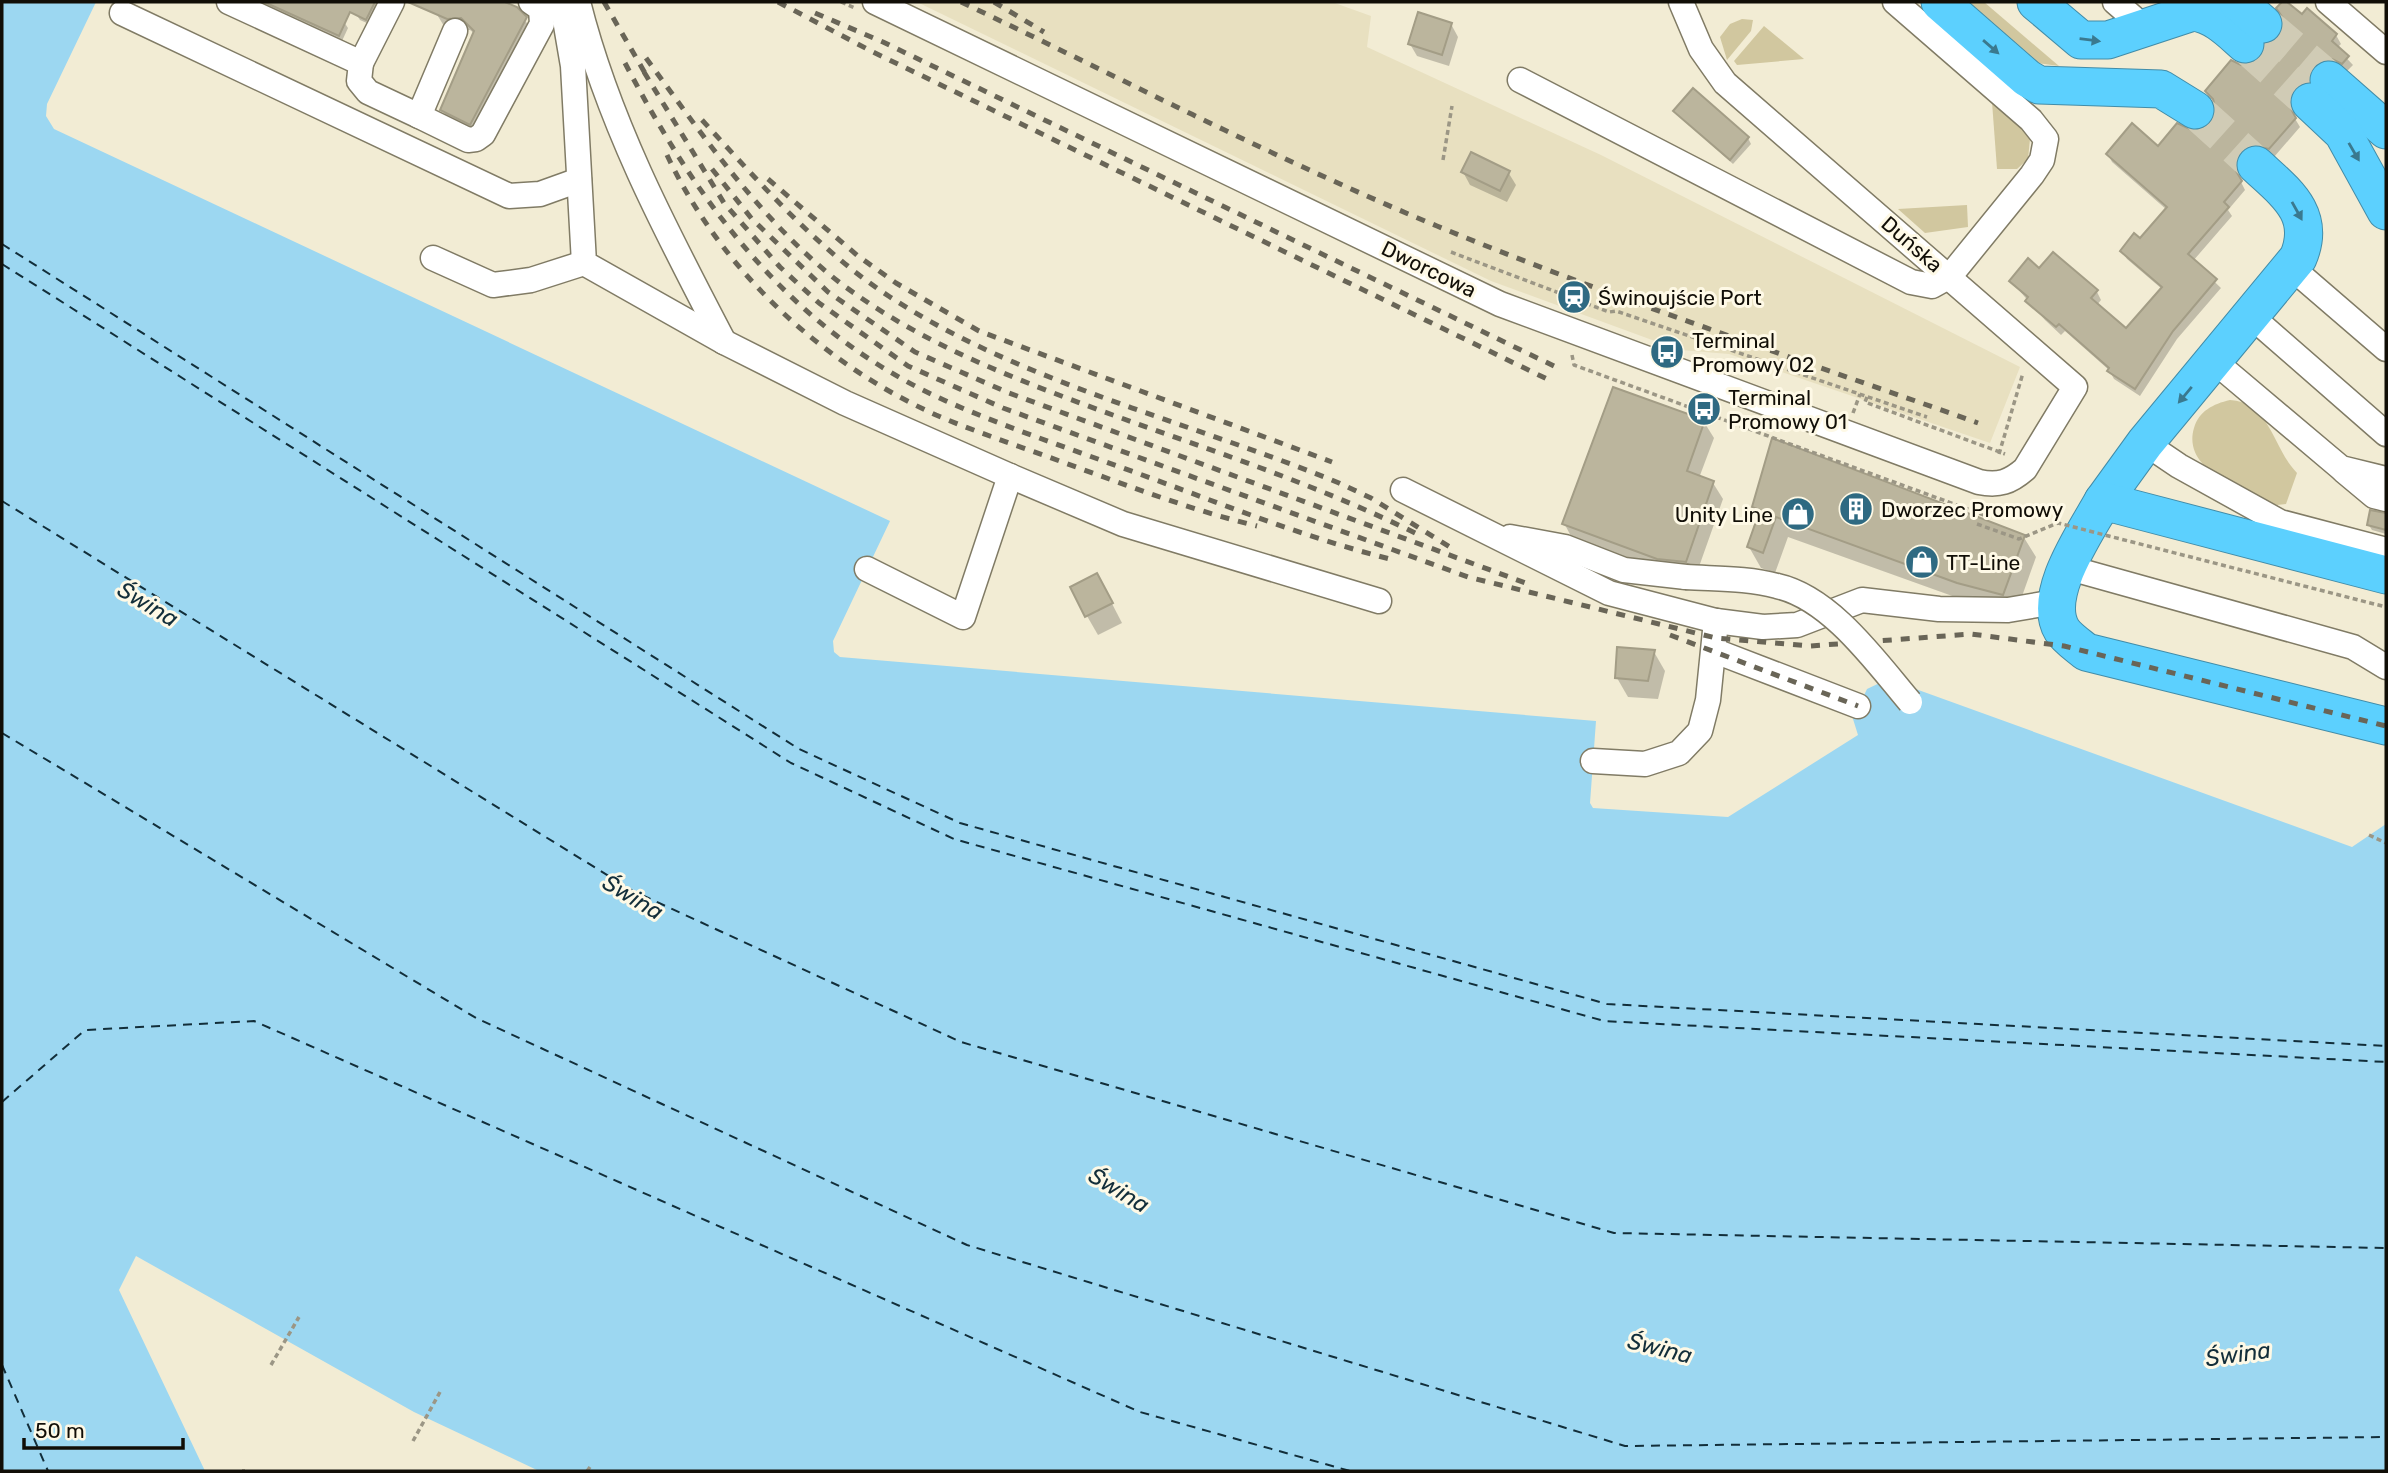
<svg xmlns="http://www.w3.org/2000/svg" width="2388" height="1473" font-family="Rubik,sans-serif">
	<rect width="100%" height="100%" fill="#f2ecd4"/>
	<polygon fill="#e8e0c0" points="917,2 1332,2 1371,16 1367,47 1601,155 2020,367 1990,443 1729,354 1681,350 1663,344 1491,281"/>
	<g fill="#d1c79f">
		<polygon points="1964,2 1984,2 2059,66 2037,63"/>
		<polygon points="1742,19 1753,20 1751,31 1727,60 1720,37 1730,24"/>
		<polygon points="1764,26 1804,59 1737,65 1734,61"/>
		<polygon points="1992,102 2022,128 2030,139 2028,159 2017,169 1997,169"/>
		<polygon points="1967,205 1968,227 1925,233 1898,209"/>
		<path d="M2230,400C2271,403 2273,449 2297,473L2286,504L2277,505C2248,491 2181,472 2194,428C2199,411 2213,404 2230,400Z"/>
	</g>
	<polygon fill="#9cd7f1" points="2,2 96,2 47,104 46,116 54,129 890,521 833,641 834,652 840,657 1596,721 1590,803 1593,808 1728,817 1858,735 1853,719 1867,689 1888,679 2352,847 2386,824 2386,1471 539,1471 414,1412 136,1256 119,1290 205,1471 2,1471"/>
	<g fill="#0003">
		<polygon points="257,2 298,2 344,22 348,28 342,41"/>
		<polygon points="362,2 381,2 369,24 360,20 356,14"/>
		<polygon points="442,2 500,2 516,9 533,31 478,136 449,122 442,109 475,34 470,30 455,31 444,26 436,13"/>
		<polygon points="2284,2 2302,17 2307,11 2336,35 2341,44 2337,48 2353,65 2347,71 2338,67 2293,107 2294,117 2300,127 2274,157 2255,153 2239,169 2240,180 2245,190 2228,210 2232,216 2193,261 2221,288 2177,339 2140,396 2114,379 2109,370 2065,331 2061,335 2045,320 2011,281 2040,270 2053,254 2097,292 2101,300 2097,305 2126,331 2162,289 2127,259 2122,251 2140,241 2167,210 2112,162 2108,154 2158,148 2206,130 2215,121 2218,110 2207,91 2241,66 2253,65 2280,39 2285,29 2285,19 2279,8"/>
		<polygon points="1451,24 1458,37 1449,66 1417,56 1410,44"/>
		<polygon points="1675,111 1748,138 1751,144 1733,164"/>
		<polygon points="1463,172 1508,172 1516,185 1507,202 1470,185"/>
		<polygon points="1704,422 1714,438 1699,478 1713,483 1723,499 1695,578 1667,575 1573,540 1564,523"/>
		<polygon points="1754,507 2023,536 2036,557 2015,616 2008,616 1788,537 1775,573 1761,568 1749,547 1760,517"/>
		<polygon points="2383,515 2386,515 2386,534 2372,530 2368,524"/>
		<polygon points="1107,594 1122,623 1098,635 1087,616"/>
		<polygon points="1654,652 1665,671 1658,699 1628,697 1617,678"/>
	</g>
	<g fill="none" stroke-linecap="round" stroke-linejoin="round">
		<g stroke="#122e3a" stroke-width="2" stroke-dasharray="9 7" stroke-linecap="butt">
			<polyline points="2,244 799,749 960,823 1607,1004 2386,1046"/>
			<polyline points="2,264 791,763 954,839 1604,1021 2386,1062"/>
			<polyline points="2,501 633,891 961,1042 1614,1233 2386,1248"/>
			<polyline points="2,733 476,1018 967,1245 1625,1446 2386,1437"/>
			<polyline points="2,1102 85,1030 254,1021 1140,1412 1350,1471"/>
			<polyline points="2,1365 48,1471"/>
		</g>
	</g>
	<g fill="#bbb59d" stroke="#a39d86" stroke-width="2">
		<polygon points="264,2 375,2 366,20 350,12 339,36"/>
		<polygon points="408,2 505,2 517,7 527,17 470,125 440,110 474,31 461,18 447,19"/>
		<polygon points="2282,2 2287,2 2302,14 2307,8 2337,34 2332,41 2349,56 2342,64 2332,59 2322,60 2313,67 2309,82 2294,88 2289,98 2290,107 2296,118 2269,149 2250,145 2240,151 2236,160 2236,171 2242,181 2224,202 2229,207 2188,254 2217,279 2173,331 2135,389 2107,371 2109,368 2059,324 2056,327 2038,312 2025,301 2028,297 2009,281 2028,258 2039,268 2053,252 2098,290 2091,298 2126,328 2162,287 2120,251 2134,233 2140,238 2167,207 2106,154 2132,123 2158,146 2177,123 2194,131 2206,128 2213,120 2216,110 2213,99 2205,91 2231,60 2241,65 2252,64 2261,57 2265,44 2279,37 2283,29 2283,18 2276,8"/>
		<polygon points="1418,12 1452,23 1442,55 1408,44"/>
		<polygon points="1693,88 1749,137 1730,160 1673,111"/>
		<polygon points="1471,152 1510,171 1500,191 1461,172"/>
		<polygon points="1613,387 1705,420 1687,471 1714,481 1686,562 1657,559 1562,524"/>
		<polygon points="1772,438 2025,535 2003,595 1957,583 1776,517 1763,553 1747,547 1760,510 1752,507"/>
		<polygon points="2370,510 2386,513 2386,530 2367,525"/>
		<polygon points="1097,573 1113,603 1085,617 1070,587"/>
		<polygon points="1617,647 1655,650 1648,681 1615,678"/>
	</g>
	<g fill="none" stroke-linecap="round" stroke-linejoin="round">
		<g stroke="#d0cbb5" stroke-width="37" stroke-dasharray="37 18" stroke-linecap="butt">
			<polyline points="2263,24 2329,80"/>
			<polyline points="2245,44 2310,102"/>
			<polyline points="2195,110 2256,165"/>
		</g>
		<g stroke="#807b65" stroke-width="27">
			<g id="minor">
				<polyline points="229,2 361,63 359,81 368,92 419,116 455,31"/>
				<polyline points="562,2 573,66 584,263 724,342 845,403 1010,476 1123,524 1379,601"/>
				<path d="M578,2C608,122 667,233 724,342"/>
				<path d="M875,2L1500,304L1979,482C1999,486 2010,482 2025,469L2075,387L1725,83L1701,49L1681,2"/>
				<polyline points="2115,2 2144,27"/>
				<polyline points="2328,2 2386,52"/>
				<polyline points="122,13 509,196 540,194 579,180"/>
				<polyline points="361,63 392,2"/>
				<polyline points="1520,80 1911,282 1932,286 1950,276 2032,175 2042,160 2046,139 2031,120 1895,2"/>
				<polyline points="419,116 468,140 476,139 483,134 542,24 541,9 531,2"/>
				<polyline points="433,258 493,285 531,280 584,263"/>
				<polyline points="2292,268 2386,349"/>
				<polyline points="2252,317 2386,434"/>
				<polyline points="2214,361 2341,468 2386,479"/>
				<polyline points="2145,443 2179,466 2280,522 2386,550"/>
				<polyline points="2344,471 2374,496 2386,499"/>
				<polyline points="1403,490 1609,593 1716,621 1763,627 1797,625 1862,600 1939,609 2008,610 2055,602"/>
				<polyline points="1510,537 1565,547 1624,570 1686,577"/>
				<polyline points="2066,567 2353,647 2386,667"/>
				<polyline points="867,569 963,617 1010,476"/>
				<polyline points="1715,651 1858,706"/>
				<polyline points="1593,761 1645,764 1679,753 1700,731 1708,700 1716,621"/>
			</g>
		</g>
		<g stroke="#428ca8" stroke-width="39">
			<g id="highway">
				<polyline points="1940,2 2027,78 2039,85 2161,89 2195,110"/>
				<path d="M2036,2L2081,40H2108L2193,12C2215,15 2229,30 2245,44"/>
				<polyline points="2238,2 2263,24"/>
				<polyline points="2329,80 2386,130"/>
				<polyline points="2310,102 2343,133 2386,211"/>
				<path d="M2103,501L2145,443L2298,258C2317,214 2285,192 2256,165"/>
				<path d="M2386,575L2103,501C2086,532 2041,595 2062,630C2067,638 2079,646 2086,652L2386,726"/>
			</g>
		</g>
		<g stroke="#9b9685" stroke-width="3.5" stroke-dasharray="5 3.5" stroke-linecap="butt">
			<polyline points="841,2 855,8"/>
			<polyline points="1443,160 1452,106"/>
			<polyline points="1451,252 1609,312 1616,311 1927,417"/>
			<polyline points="1572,355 1574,365 1984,515"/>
			<polyline points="1867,397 1865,402 2005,454"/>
			<polyline points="1853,413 1860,394"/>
			<polyline points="1999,454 2023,373"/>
			<polyline points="2369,835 2386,843"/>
			<polyline points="271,1365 299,1317"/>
			<polyline points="413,1441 440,1392"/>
			<polyline points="242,1471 245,1471"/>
			<polyline points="587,1471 590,1467"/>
		</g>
		<use href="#minor" stroke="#fff" stroke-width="24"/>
		<use href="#highway" stroke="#5cd0fe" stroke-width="37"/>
		<g stroke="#696557" stroke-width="5" stroke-dasharray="9 9" stroke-linecap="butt">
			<polyline points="604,2 649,80"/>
			<polyline points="778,2 873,52 1547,379"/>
			<path d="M961,2C1119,77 1275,159 1437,226C1614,299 1798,359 1978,423"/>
			<polyline points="994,2 1044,32"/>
			<polyline points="815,13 883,42 1554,366"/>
			<path d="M646,58C704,137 761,221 839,282C918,342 1007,376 1099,410C1206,449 1317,484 1419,535"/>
			<path d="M625,63C700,207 792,332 946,401C1007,428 1071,449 1134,472C1220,503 1305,538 1394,560"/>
			<polyline points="644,72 724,203 780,267 819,303 908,366 1003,408 1468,577 1716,638 1810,646 1971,634 2064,646 2386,726"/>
			<path d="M702,120C760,183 817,249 890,297C1021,383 1194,423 1339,483L1371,498L1453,549"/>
			<path d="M667,155C721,270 821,363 936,415C978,433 1022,447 1065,463C1129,486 1191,510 1257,526"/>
			<polyline points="712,169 752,219 828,292 915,352 1009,393 1531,585"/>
			<polyline points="768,179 858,256 896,283 979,331 1332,462"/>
			<polyline points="1670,635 1858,706"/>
		</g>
		<g stroke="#807b65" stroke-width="27" stroke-linecap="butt">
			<path id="minor-bridge" d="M1686,577C1716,579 1747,578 1777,586C1831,598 1876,662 1910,702"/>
		</g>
		<polyline stroke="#9b9685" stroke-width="3.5" stroke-dasharray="5 3.5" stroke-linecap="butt" points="1977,524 2019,539 2058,523 2386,607"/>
		<use href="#minor-bridge" stroke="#fff" stroke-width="24"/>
	</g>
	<defs><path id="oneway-solid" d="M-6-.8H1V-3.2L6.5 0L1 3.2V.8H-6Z" transform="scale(1.75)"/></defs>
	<g fill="#3a798f">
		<use href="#oneway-solid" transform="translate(2090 40) rotate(7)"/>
		<use href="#oneway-solid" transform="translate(1991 47) rotate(41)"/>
		<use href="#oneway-solid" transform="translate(2354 152) rotate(60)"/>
		<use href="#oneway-solid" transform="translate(2297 211) rotate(61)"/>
		<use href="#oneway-solid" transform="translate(2185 395) rotate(130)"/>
	</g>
	<defs>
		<g id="station-disc" transform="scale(1.75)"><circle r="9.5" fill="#2f6a82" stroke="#fef9e6"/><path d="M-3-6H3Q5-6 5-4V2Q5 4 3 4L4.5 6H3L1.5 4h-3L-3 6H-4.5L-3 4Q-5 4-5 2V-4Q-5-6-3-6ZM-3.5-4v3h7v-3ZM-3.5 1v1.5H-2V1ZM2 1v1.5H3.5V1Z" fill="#fff"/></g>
		<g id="bus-disc" transform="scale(1.75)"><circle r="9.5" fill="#2f6a82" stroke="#fef9e6"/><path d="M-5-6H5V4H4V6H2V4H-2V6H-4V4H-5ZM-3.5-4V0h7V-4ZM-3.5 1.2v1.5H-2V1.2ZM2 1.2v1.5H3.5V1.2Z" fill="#fff"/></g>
		<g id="building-disc" transform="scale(1.75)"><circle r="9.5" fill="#2f6a82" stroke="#fef9e6"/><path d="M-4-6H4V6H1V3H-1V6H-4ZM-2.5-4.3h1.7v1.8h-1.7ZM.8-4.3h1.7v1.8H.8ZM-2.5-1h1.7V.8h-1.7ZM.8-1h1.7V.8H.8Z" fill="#fff"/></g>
		<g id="shop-disc" transform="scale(1.75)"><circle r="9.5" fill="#2f6a82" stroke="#fef9e6"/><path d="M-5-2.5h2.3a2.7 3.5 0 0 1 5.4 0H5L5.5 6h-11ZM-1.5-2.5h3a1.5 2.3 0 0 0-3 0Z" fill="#fff"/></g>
	</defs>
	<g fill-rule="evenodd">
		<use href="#station-disc" x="1574" y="297"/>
		<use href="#bus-disc" x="1667" y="352"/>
		<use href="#bus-disc" x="1704" y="409"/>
		<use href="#building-disc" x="1856" y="509"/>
		<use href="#shop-disc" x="1798" y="514"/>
		<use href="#shop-disc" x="1922" y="562"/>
	</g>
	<g text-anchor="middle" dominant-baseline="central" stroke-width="6" stroke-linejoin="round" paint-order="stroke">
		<g font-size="21" fill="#110e07" stroke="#fef9e6">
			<text transform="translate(1912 244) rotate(41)">Duńska</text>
			<text transform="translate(1429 269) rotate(26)">Dworcowa</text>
		</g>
		<g font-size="21" fill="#110e07" stroke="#fef9e6" text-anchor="start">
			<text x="1598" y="297">Świnoujście Port</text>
			<text x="1692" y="340">Terminal<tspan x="1692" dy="24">Promowy 02</tspan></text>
			<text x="1728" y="397">Terminal<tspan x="1728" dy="24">Promowy 01</tspan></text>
			<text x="1881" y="509">Dworzec Promowy</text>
			<text x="1773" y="514" text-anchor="end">Unity Line</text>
			<text x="1946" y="562">TT-Line</text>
		</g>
		<g font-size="23" font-style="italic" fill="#122e3a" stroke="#fef9e6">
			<text transform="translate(148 604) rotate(31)">Świna</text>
			<text transform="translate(633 897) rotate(31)">Świna</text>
			<text transform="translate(1119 1190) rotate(31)">Świna</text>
			<text transform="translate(1660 1348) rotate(14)">Świna</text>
			<text transform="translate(2238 1354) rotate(-8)">Świna</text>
		</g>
	</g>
	<rect width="2388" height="1473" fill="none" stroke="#110e07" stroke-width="7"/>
	<path d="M24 1438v10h159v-10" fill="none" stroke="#110e07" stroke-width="3.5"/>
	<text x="35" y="1438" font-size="21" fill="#110e07" stroke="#fef9e6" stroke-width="5" paint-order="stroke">50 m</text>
</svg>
